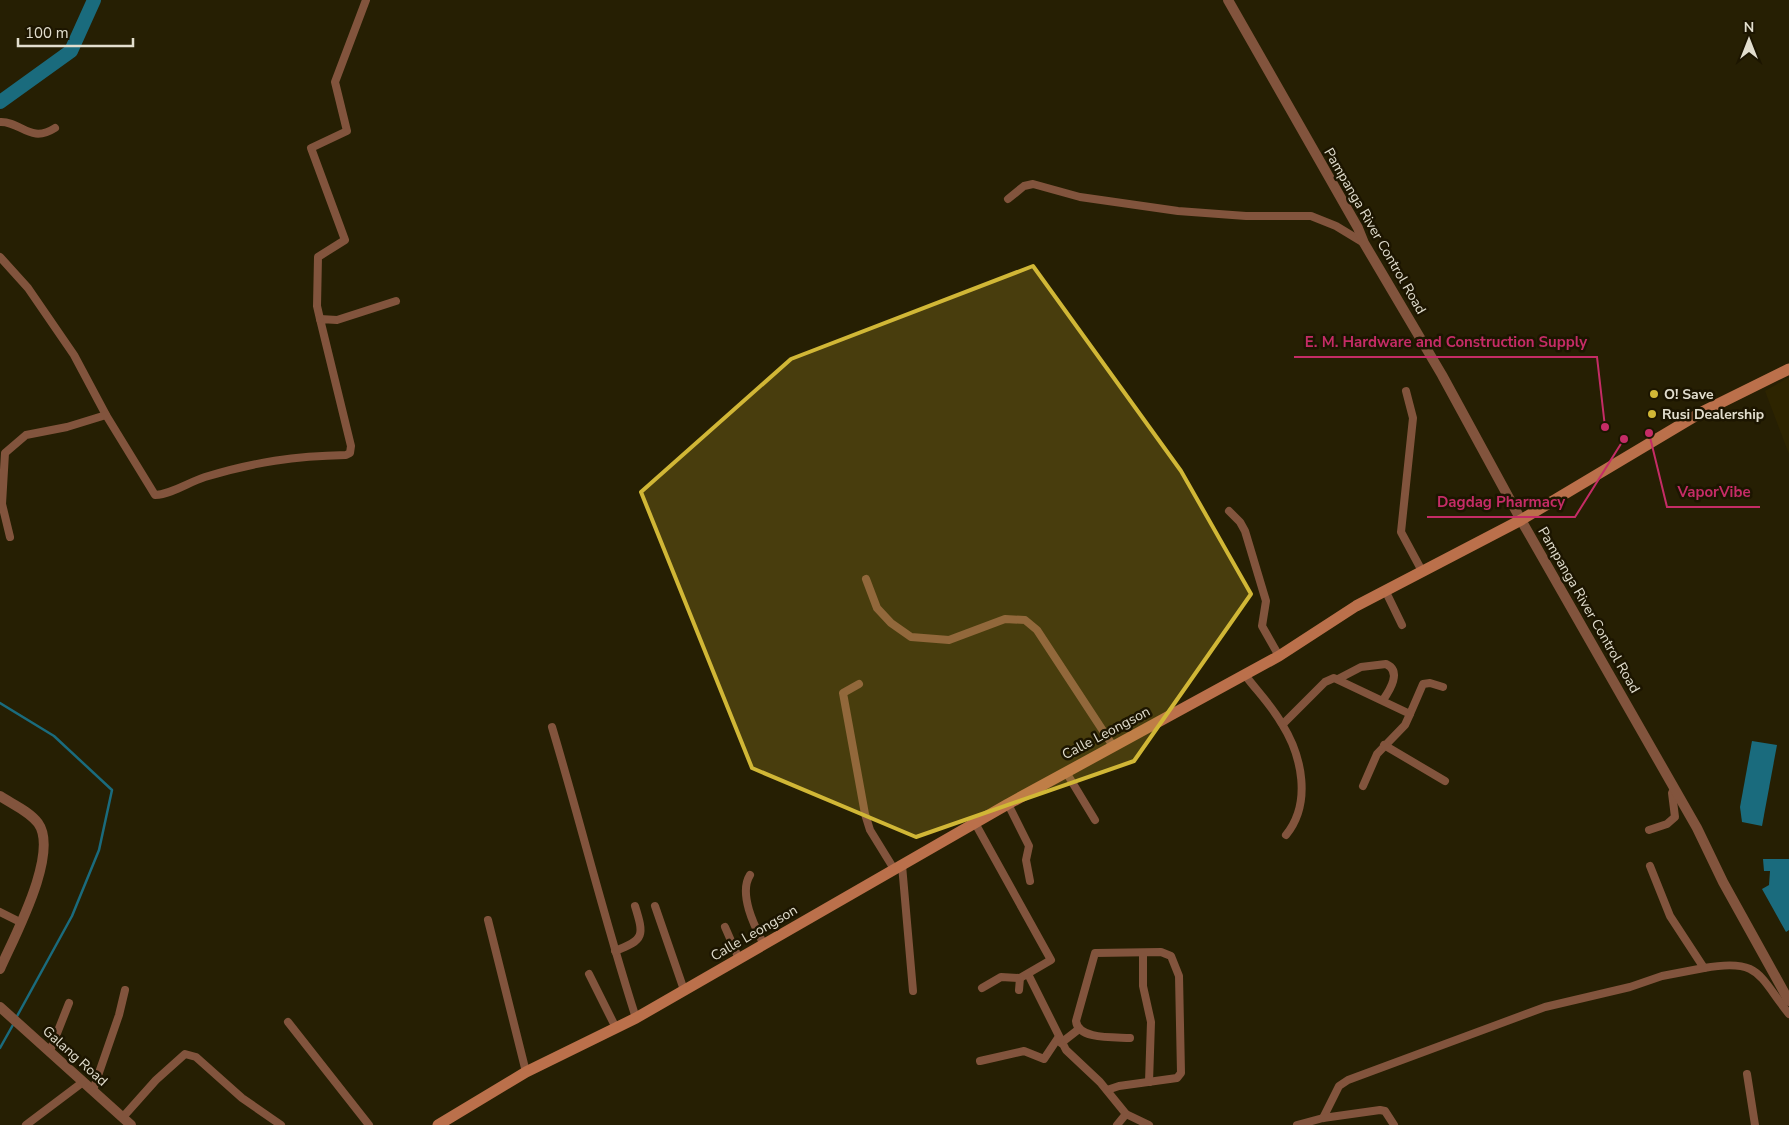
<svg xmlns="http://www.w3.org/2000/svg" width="1789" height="1125" font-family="'Nunito Sans',sans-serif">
	<rect width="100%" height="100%" fill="#261f03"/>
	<polygon fill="#2d2400" points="1789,377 1789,454 1765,391"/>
	<g fill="#1a6b7d">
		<polygon points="1752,741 1777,745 1762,826 1742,822 1740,807"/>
		<polygon points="1763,859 1789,859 1789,930 1786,932 1762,889 1769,885 1770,871 1764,871"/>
	</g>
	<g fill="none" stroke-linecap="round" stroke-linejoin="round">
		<g stroke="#1a6b7d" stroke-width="2.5">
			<polyline points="0,703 54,736 112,790 99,850 72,916 16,1018"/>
			<polyline points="0,1048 14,1023"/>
		</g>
		<polyline stroke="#1a6b7d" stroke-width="14" points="0,102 71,51 94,0"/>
		<g stroke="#82543d" stroke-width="8">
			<path d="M0,122C21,121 30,144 55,128"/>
			<polyline points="1008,199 1024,186 1033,184 1080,197 1178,211 1246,216 1311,216 1336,226 1364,243"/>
			<path d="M0,257L28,288L74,355L106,415L155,495C172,494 189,482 205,477C254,462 295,456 346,455L350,453L351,446L320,319L337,320L396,301"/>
			<polyline points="320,319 317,306 318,257 345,240 311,148 347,131 335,82 366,0"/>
			<polyline points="1406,391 1413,418 1401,532 1422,571"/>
			<polyline points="1229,511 1240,522 1245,531 1266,601 1262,626 1279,656"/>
			<polyline points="10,537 2,504 5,453 26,435 67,427 106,415"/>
			<polyline points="866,579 877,608 891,623 911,637 949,640 1005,619 1025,620 1037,630 1113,746"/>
			<polyline points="1386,592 1402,625"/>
			<path d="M1245,675C1257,691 1272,706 1282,724C1302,756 1312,803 1286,835"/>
			<path d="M1338,679L1361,667L1386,664C1402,671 1390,690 1383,700"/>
			<polyline points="859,684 843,693 865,814 870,830 894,869"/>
			<polyline points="1410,714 1423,684 1430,683 1443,687"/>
			<polyline points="1283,724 1325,682 1334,678 1410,714 1405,725 1377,754 1363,786"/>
			<path d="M552,727C581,824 605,922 636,1018"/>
			<polyline points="1384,745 1445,781"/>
			<polyline points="1066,772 1095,820"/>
			<polyline points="1008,804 1029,846 1026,860 1030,881"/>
			<polyline points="975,823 1051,960 1020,978 1019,990"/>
			<polyline points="1649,830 1667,824 1675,817 1672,793 1674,789"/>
			<polyline points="902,865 913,991"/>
			<path d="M1650,866L1670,916L1704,968C1760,958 1758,975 1789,1014"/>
			<path d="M750,875C738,894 755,927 764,945"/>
			<polyline points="655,906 684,990"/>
			<polyline points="0,912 20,922"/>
			<polyline points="488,920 526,1072"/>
			<polyline points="725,927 739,959"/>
			<path d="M615,951C645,940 644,935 635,906"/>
			<polyline points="1143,954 1143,986 1151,1022 1149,1082"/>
			<polyline points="589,974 616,1028"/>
			<polyline points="1028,974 1066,1050 1100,1082 1126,1114 1149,1125"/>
			<polyline points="982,988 1001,977 1020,978"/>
			<polyline points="288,1022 369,1125"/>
			<polyline points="1061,1043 1079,1029"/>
			<polyline points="50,1051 69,1003"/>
			<polyline points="980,1061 1024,1051 1044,1059 1058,1038"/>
			<polyline points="1747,1074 1755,1125"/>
			<polyline points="93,1090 119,1015 125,990"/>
			<path d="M1107,1090L1119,1086L1177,1078L1181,1073L1179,976L1171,956L1161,952L1095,953L1076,1021C1078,1040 1115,1037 1130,1038"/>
			<polyline points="123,1117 156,1080 185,1054 196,1057 242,1098 281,1125"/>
			<polyline points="1323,1118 1339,1086 1348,1080 1545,1007 1630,987 1662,976 1704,968"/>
			<polyline points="26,1125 83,1082"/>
			<polyline points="1117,1125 1126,1114"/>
			<polyline points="1297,1125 1323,1118 1380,1110 1385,1111 1394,1125"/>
		</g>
		<g stroke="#82543d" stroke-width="10">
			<polyline points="1228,0 1358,228 1364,243 1442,375 1521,520 1697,828 1723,882 1789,1001"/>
			<path d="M0,796C12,804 29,811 38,823C60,853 13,939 0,969"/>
			<polyline points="0,1007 131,1125"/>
		</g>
		<polyline stroke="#bb704b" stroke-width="11" points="438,1125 526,1072 636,1018 1008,804 1279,656 1356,606 1521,520 1702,412 1789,369"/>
	</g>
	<path fill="#d1b736" fill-opacity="0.2" stroke="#d1b736" stroke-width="4" stroke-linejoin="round" d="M1033,266L1181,471L1251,594L1134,761L916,837L752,768L641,492L791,359Z"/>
	<g fill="#d1b736" stroke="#1c1500" stroke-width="2">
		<circle cx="1654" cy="394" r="5"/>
		<circle cx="1652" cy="414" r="5"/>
	</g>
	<g text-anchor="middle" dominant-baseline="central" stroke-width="5" stroke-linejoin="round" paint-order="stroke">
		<g font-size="14" fill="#e2dece" stroke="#1c1500">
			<text transform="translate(1375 231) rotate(60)">Pampanga River Control Road</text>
			<text transform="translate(1589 610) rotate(60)">Pampanga River Control Road</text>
			<text transform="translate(1106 733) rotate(-28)">Calle Leongson</text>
			<text transform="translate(754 933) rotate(-30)">Calle Leongson</text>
			<text transform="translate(75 1056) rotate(42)">Galang Road</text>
		</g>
		<g font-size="14" font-weight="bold" fill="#e2dece" stroke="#1c1500" text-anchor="start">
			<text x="1664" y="394">O! Save</text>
			<text x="1662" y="414">Rusi Dealership</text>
		</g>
	</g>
	<path fill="none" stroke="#c52c66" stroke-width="2" d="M1605 427L1597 357H1294M1649 433L1667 507H1760M1624 439L1575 517H1427"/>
	<g fill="#c52c66" stroke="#1c1500" stroke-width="2">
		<circle cx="1605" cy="427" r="5"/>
		<circle cx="1649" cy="433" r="5"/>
		<circle cx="1624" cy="439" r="5"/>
	</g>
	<g font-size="15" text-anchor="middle" font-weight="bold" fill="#c52c66" stroke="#1c1500" stroke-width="5" stroke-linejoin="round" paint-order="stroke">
		<text x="1446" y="347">E. M. Hardware and Construction Supply</text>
		<text x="1714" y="497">VaporVibe</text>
		<text x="1501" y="507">Dagdag Pharmacy</text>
	</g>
	<g transform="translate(1749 40)" stroke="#1c1500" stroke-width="4" paint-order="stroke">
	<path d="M0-4L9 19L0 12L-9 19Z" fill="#e2dece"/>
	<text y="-8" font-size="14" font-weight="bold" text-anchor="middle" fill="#e2dece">N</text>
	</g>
	<path d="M18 38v8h115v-8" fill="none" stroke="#e2dece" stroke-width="2.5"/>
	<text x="25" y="38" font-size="15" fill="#e2dece" stroke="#1c1500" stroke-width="4" paint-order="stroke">100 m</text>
</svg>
